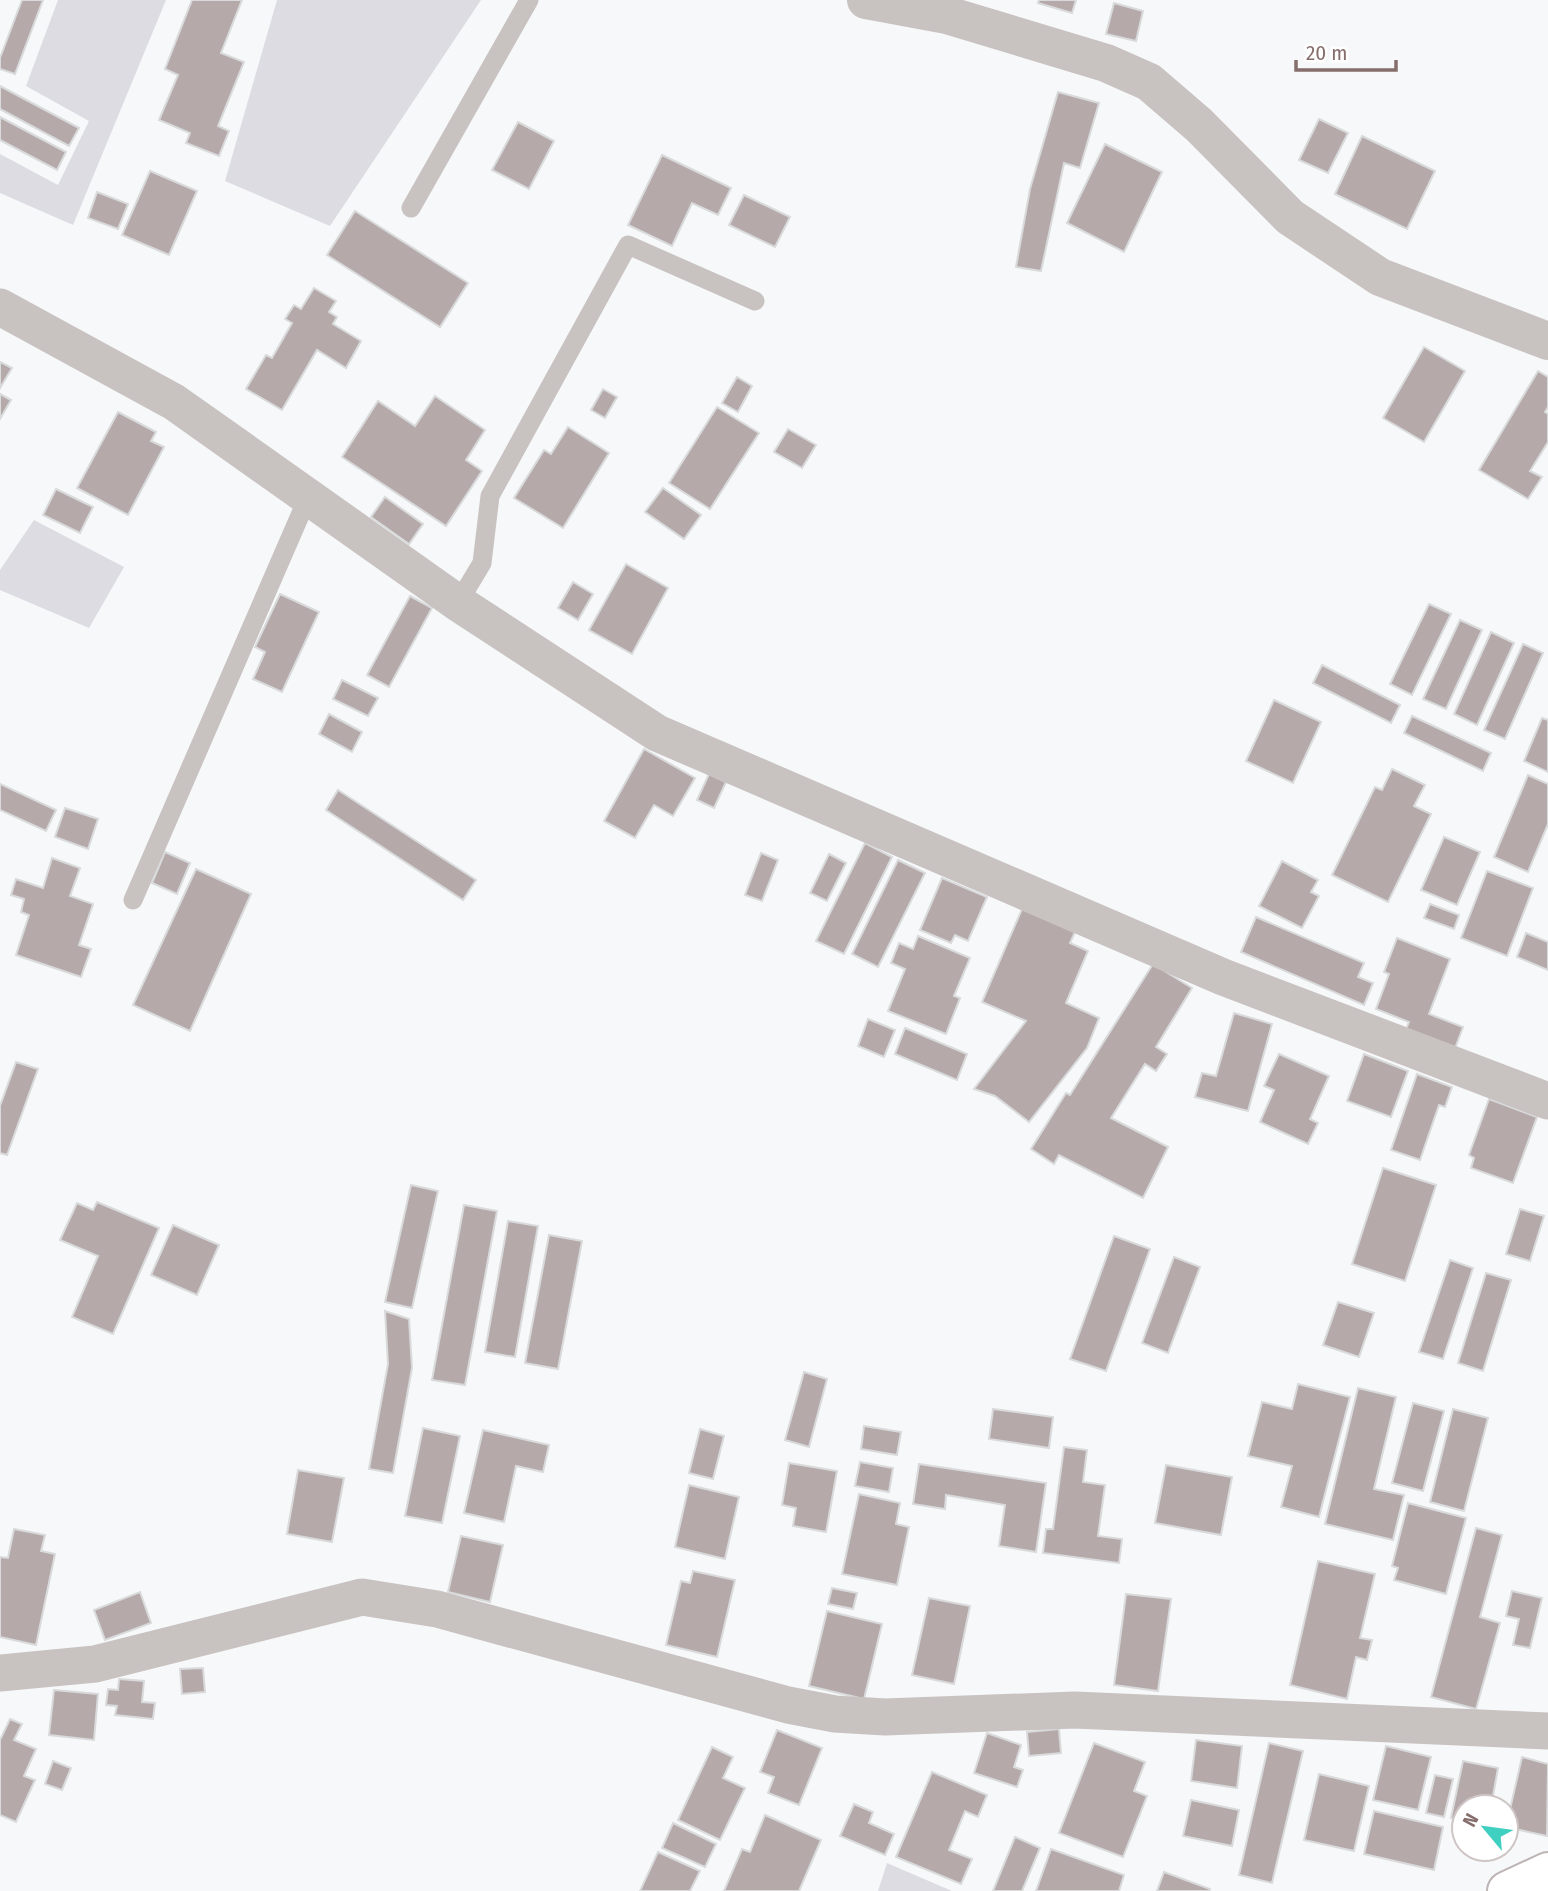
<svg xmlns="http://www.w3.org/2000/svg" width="1548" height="1891" font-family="'Fira Sans Condensed',sans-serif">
	<rect width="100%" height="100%" fill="#f7f8f9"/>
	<g fill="#dddce3">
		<polygon points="58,0 166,0 73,225 0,193 0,154 58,185 89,121 26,86"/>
		<polygon points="277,0 481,0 330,226 225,181"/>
		<polygon points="34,520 124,567 89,628 0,590 0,570"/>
		<polygon points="887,1863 952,1891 878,1891"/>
	</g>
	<g fill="#b5a9a9" stroke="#d9dadb" stroke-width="2">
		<polygon points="22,0 43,0 15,74 0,69 0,58"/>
		<polygon points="192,0 242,0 221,53 244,62 218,126 229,131 219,156 186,143 190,133 159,120 178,75 165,69"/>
		<polygon points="1039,0 1076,0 1072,13 1038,3"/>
		<polygon points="1114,3 1143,11 1136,41 1106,34"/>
		<polygon points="0,86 79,128 69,146 0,109"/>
		<polygon points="1058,92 1099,103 1080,168 1064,163 1041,271 1016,267 1030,189"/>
		<polygon points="0,117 66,152 57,170 0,140"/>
		<polygon points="1319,119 1348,133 1328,173 1299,160"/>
		<polygon points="518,122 554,141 529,189 492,170"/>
		<polygon points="1362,136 1435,171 1407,229 1335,194"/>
		<polygon points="1105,144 1162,172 1124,252 1067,223"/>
		<polygon points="662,155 731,188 718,215 692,203 672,246 628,225"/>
		<polygon points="150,171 197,191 169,255 122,235"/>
		<polygon points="97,192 128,204 118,229 88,218"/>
		<polygon points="744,195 790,217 775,247 729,225"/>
		<polygon points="355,211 468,283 440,327 327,255"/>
		<polygon points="314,288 336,301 329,312 337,317 333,324 361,341 346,368 317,350 282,410 246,389 266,355 272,358 292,323 285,319 294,305 301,309"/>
		<polygon points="1424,347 1465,371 1424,442 1383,418"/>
		<polygon points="0,362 12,368 0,388"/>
		<polygon points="1538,371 1548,377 1548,407 1545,412 1548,414 1548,442 1530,471 1542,477 1528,499 1479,470"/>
		<polygon points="737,377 752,386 738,412 722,403"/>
		<polygon points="603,389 617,397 605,418 591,410"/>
		<polygon points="0,394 11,400 0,419"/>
		<polygon points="435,396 485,430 466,460 482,471 446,526 342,457 378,401 415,426"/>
		<polygon points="717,407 759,433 710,509 669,483"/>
		<polygon points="118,412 156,432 151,441 164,447 128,515 77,488"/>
		<polygon points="568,427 609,453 563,528 514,498 544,450 551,454"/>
		<polygon points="788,429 816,445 802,468 774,452"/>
		<polygon points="663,488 701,515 684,539 645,512"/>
		<polygon points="56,489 93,507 80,533 43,515"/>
		<polygon points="385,497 423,524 409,544 371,517"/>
		<polygon points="626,564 668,588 632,654 589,630"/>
		<polygon points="573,582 593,594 578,620 558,608"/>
		<polygon points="280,594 319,612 282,692 253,679 265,652 255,647"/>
		<polygon points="410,596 432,608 389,687 367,675"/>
		<polygon points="1429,604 1451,614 1412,695 1390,684"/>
		<polygon points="1460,620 1482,630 1446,709 1423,699"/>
		<polygon points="1491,632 1514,643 1477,725 1454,714"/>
		<polygon points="1523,644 1543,653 1505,739 1484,730"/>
		<polygon points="1322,665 1400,705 1391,723 1313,683"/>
		<polygon points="342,680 378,698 368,716 333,699"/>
		<polygon points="1274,700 1321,722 1293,783 1246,761"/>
		<polygon points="329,714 362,732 352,752 319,734"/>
		<polygon points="1412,716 1491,753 1483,771 1404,733"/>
		<polygon points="1542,718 1548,720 1548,772 1524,761"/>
		<polygon points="644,749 695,778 673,816 654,805 635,838 604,821"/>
		<polygon points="1392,769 1425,785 1414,806 1431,814 1388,902 1332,875 1375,787 1382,790"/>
		<polygon points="709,774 726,782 714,808 697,800"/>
		<polygon points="1528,775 1548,784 1548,824 1528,872 1494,857"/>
		<polygon points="0,784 56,810 46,831 0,810"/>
		<polygon points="338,790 476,880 463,900 326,810"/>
		<polygon points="65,808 98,819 88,849 55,837"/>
		<polygon points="1444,837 1480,852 1457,905 1421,890"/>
		<polygon points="865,843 892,857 844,954 816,941"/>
		<polygon points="165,852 190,863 177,894 152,883"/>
		<polygon points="761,853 778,860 762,901 745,895"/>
		<polygon points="829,854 846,863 827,901 810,893"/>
		<polygon points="52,858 80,868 70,896 93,904 79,945 91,949 81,977 16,955 29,915 21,912 24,899 11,895 16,879 43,888"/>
		<polygon points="898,860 925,873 878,967 852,954"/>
		<polygon points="1282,861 1318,880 1311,892 1319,896 1302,928 1259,906"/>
		<polygon points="196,869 251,894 190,1031 133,1005"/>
		<polygon points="1487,871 1533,888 1507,956 1461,938"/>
		<polygon points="942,878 987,897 968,941 955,935 951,943 920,930"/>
		<polygon points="1430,904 1459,915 1454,929 1424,918"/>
		<polygon points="1022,909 1075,932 1070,943 1088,951 1066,1003 1099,1018 1087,1048 1029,1122 995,1096 974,1089 1026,1021 982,1002"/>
		<polygon points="1256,917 1364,963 1358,977 1373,983 1364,1005 1241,952"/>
		<polygon points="1526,933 1548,942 1548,970 1517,957"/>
		<polygon points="918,936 970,958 954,996 960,998 946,1034 888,1011 905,969 891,963 899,943 913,949"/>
		<polygon points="1397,938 1450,959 1429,1014 1463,1027 1454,1051 1405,1032 1409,1022 1376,1009 1389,974 1384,972"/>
		<polygon points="1153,964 1192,988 1156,1047 1167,1054 1156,1071 1145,1064 1111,1118 1168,1147 1143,1198 1059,1155 1054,1164 1031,1149 1066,1093 1070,1095"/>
		<polygon points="1234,1013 1272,1024 1248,1111 1195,1097 1202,1073 1216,1076"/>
		<polygon points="868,1019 895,1030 884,1057 858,1046"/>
		<polygon points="905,1028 967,1054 957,1080 895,1054"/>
		<polygon points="1279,1054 1329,1076 1310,1119 1318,1123 1308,1144 1260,1122 1274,1090 1264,1086"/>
		<polygon points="1364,1054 1408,1071 1391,1117 1347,1101"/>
		<polygon points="16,1062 38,1069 7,1155 0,1153 0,1106"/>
		<polygon points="1417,1074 1452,1087 1445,1107 1439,1105 1420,1160 1391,1150"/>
		<polygon points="1489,1099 1537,1117 1513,1183 1471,1168 1474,1158 1469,1155"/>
		<polygon points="1383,1168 1436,1185 1405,1281 1352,1264"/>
		<polygon points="411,1185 438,1191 412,1308 385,1302"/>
		<polygon points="97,1202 159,1228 113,1334 72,1317 98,1256 60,1240 77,1203 93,1210"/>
		<polygon points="464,1205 497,1211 465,1385 432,1380"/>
		<polygon points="1520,1209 1544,1216 1530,1261 1506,1254"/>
		<polygon points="508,1221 538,1226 515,1357 485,1352"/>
		<polygon points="173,1225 219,1245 197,1295 151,1275"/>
		<polygon points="549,1235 582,1241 558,1369 525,1363"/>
		<polygon points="1114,1236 1150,1249 1106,1371 1070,1359"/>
		<polygon points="1174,1257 1200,1267 1168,1353 1142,1343"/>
		<polygon points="1450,1260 1473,1268 1443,1359 1419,1352"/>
		<polygon points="1486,1273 1511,1280 1483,1371 1458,1363"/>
		<polygon points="1338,1302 1374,1313 1359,1357 1323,1345"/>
		<polygon points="385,1311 409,1319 412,1368 393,1473 369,1469 388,1364"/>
		<polygon points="804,1372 827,1379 809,1447 785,1440"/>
		<polygon points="1298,1384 1350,1397 1319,1517 1281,1507 1292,1466 1248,1456 1262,1402 1292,1409"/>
		<polygon points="1358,1388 1396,1397 1374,1489 1404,1495 1393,1540 1325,1524"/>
		<polygon points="1413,1403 1444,1411 1423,1491 1392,1483"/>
		<polygon points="993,1409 1053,1417 1049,1448 989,1439"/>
		<polygon points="1453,1409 1488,1418 1464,1511 1430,1502"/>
		<polygon points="864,1426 901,1432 897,1455 861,1449"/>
		<polygon points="423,1428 460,1436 442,1523 405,1516"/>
		<polygon points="700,1429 724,1436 713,1479 689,1473"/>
		<polygon points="483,1430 549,1445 543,1472 516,1466 504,1522 464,1513"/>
		<polygon points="1064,1447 1087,1450 1083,1482 1105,1485 1098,1536 1122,1539 1119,1563 1043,1553 1046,1529 1053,1529"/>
		<polygon points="860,1462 893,1468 889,1492 855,1486"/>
		<polygon points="789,1463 837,1471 826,1532 793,1526 796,1508 782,1505"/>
		<polygon points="919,1464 1046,1483 1036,1552 999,1546 1005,1505 946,1495 945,1509 913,1504"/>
		<polygon points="1166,1465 1232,1477 1221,1535 1155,1523"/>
		<polygon points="298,1470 344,1478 332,1542 287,1534"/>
		<polygon points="689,1485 739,1497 725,1559 675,1547"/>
		<polygon points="859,1494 900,1503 896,1524 909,1527 897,1585 842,1574"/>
		<polygon points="1408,1503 1466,1518 1446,1594 1394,1580 1398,1568 1392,1566"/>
		<polygon points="1476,1528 1502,1535 1480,1617 1500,1623 1476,1709 1431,1697"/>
		<polygon points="14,1529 45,1535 41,1551 55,1554 36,1645 0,1637 0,1557 8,1558"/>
		<polygon points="461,1536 503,1545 490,1602 448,1592"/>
		<polygon points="1318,1561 1375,1574 1360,1638 1372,1640 1367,1660 1356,1657 1347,1699 1290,1685"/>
		<polygon points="693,1571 735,1580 717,1657 666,1645 681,1581 690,1583"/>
		<polygon points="832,1588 857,1593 853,1609 828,1604"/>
		<polygon points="1512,1591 1542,1598 1530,1648 1513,1645 1519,1619 1506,1616"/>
		<polygon points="140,1592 151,1623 105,1640 94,1610"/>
		<polygon points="1126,1594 1171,1599 1158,1691 1114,1685"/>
		<polygon points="929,1598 970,1606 954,1684 912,1675"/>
		<polygon points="827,1611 882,1624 864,1699 809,1686"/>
		<polygon points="203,1668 205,1692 182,1694 180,1669"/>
		<polygon points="119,1679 144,1681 142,1702 155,1703 153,1719 115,1715 117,1706 106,1705 108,1689 118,1690"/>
		<polygon points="54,1690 98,1694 94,1740 49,1735"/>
		<polygon points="10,1719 22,1724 14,1740 36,1749 24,1776 35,1780 16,1822 0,1815 0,1740"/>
		<polygon points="1059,1729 1061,1753 1029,1756 1027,1732"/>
		<polygon points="777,1730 822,1748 799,1805 768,1793 774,1777 760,1772"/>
		<polygon points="987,1733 1021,1745 1014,1767 1023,1770 1017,1787 974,1773"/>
		<polygon points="1196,1740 1242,1746 1237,1788 1191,1781"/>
		<polygon points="1094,1743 1145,1762 1134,1791 1147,1796 1123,1857 1059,1833"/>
		<polygon points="1269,1743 1303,1751 1272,1883 1239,1875"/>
		<polygon points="1386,1746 1431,1757 1418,1810 1373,1800"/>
		<polygon points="712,1747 733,1757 723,1778 745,1788 720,1840 678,1820"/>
		<polygon points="1522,1757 1548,1764 1547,1836 1506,1827"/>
		<polygon points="53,1761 71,1768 62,1790 45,1784"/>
		<polygon points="1463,1761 1498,1768 1491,1807 1464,1807 1464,1820 1451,1818"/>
		<polygon points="932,1772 987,1795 978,1817 965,1811 949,1850 972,1859 961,1884 896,1857"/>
		<polygon points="1319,1774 1369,1786 1354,1851 1304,1840"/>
		<polygon points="1435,1775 1453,1779 1444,1817 1426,1813"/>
		<polygon points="1191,1800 1239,1810 1232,1846 1183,1836"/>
		<polygon points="854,1804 873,1812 869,1823 894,1834 885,1855 840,1836"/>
		<polygon points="1374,1811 1443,1827 1434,1870 1364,1854"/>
		<polygon points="765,1815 821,1840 799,1891 724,1891 742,1849 750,1852"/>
		<polygon points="673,1823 716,1844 705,1867 662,1848"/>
		<polygon points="1015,1837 1040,1848 1022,1891 993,1891"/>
		<polygon points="1051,1849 1124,1875 1119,1891 1036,1891"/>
		<polygon points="658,1852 700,1871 690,1891 640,1891"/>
		<polygon points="1164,1872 1210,1889 1209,1891 1157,1891"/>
	</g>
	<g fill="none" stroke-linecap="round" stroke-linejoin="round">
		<g stroke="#bdb4b4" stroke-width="42">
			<polyline id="secondary" points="1507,1891 1548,1872"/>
		</g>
		<g stroke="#c8c2c1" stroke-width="19">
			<polyline points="411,208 529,0"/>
			<polyline points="458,603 482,563 490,496 628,245 755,301"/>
			<polyline points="133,900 308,497"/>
		</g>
		<g stroke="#c8c2c1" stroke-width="37">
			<polyline points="0,307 174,402 458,603 657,733 1223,977 1548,1101"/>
			<polyline points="0,1673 95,1664 362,1597 437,1609 788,1705 835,1714 885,1717 1075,1710 1548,1731"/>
		</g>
		<polyline stroke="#c8c2c1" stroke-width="38" points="866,0 947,15 1106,63 1149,82 1199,125 1290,217 1380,277 1548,341"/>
		<use href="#secondary" stroke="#fff" stroke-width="38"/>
	</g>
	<g transform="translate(1485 1828) rotate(299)"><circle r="33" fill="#ffffff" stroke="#cec5c4" stroke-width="2"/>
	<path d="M0-5L12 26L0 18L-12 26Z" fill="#40d0c1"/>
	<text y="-10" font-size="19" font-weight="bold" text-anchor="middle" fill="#856e6c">N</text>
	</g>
	<path d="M1296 60v10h100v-10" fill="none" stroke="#856e6c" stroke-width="3.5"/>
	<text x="1306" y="60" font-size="21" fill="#856e6c" stroke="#ffffff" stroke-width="5" paint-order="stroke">20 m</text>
</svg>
